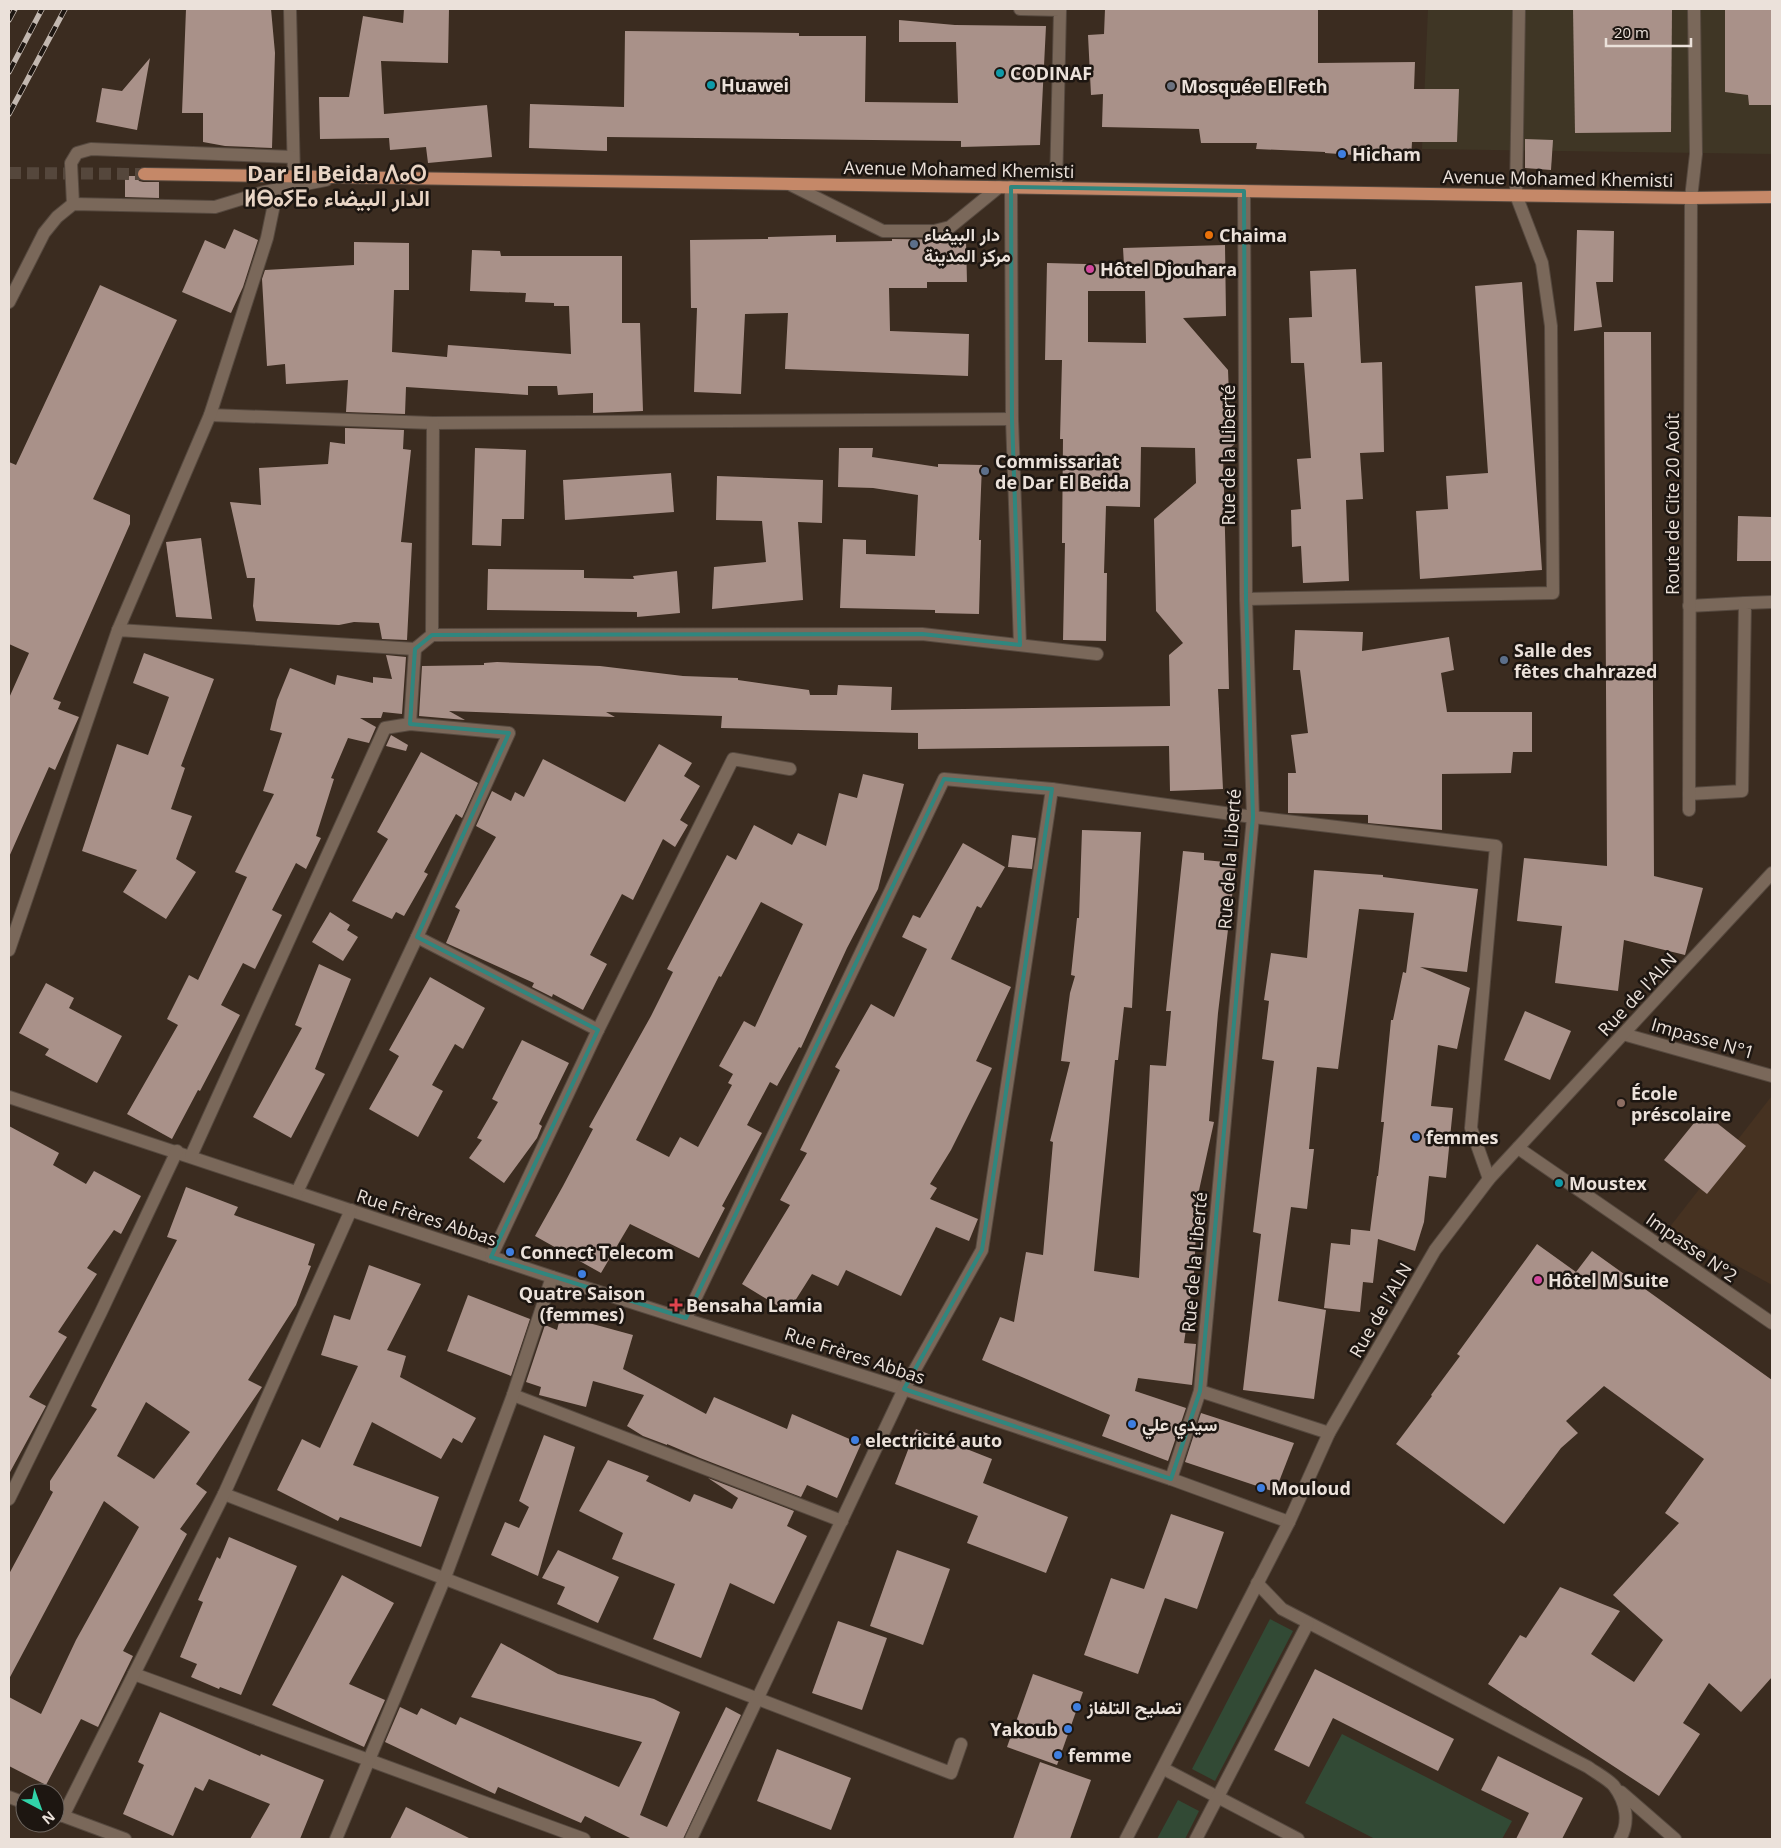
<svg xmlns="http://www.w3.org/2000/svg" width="1781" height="1848" font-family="'Open Sans',Vazirmatn,'Noto Sans Tifinagh',sans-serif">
	<rect width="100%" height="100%" fill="#3b2c20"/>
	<polygon fill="#3f3625" points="1428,9 1772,9 1772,154 1422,149"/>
	<polygon fill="#463221" points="1771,1097 1772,1097 1772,1285 1669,1228"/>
	<g fill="#324a35">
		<polygon points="1270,1619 1293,1631 1215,1781 1192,1769"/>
		<polygon points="1342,1734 1512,1821 1502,1839 1375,1839 1305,1803"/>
		<polygon points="1178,1800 1199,1811 1185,1839 1157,1839"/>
	</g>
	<g fill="#a99189" fill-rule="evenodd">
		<polygon points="186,9 271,9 275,53 272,148 225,146 203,142 203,113 182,113"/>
		<polygon points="404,9 449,9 448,63 381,61 384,114 487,105 492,157 428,163 426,147 390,150 389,138 320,139 319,97 349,97 363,16 403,23"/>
		<polygon points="1105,9 1318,9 1318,63 1415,62 1414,89 1459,89 1457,142 1412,142 1411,159 1325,153 1325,152 1256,149 1257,143 1201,143 1199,129 1102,127 1103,94 1091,95 1088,35 1104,34"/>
		<polygon points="1573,9 1672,9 1671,132 1575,133"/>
		<polygon points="1725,9 1772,9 1772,105 1749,105 1748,95 1725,92"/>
		<polygon points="899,20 955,25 1046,26 1040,145 961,147 961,141 607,137 607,151 529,148 530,104 624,107 625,31 799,33 799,36 866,36 865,102 958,103 956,42 899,42"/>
		<polygon points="150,58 137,130 96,122 102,88 122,91"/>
		<polygon points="1525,139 1553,140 1551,170 1525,168"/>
		<polygon points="125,176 136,176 139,181 143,182 159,182 159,198 125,197"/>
		<polygon points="234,229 258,240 243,287 231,313 182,292 205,240 225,249"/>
		<polygon points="1577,230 1614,231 1613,282 1596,282 1602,327 1574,331"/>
		<polygon points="836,235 836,242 892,241 892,239 966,240 967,282 927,282 927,288 889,288 890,331 969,334 968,376 785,369 788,313 745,314 741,394 694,392 697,308 691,308 690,240 768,239 768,237"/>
		<polygon points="354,242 409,243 409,290 394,290 392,352 447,357 448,345 571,354 569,306 554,306 554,303 525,302 526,293 470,291 472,250 500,251 501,256 622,256 622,323 640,323 643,411 593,413 593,393 558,395 557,386 528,386 528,395 406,387 405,414 346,412 348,380 286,384 285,364 267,366 262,279 265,270 354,265"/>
		<path d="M1225,245L1226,316L1183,318L1228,370L1230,420L1237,429V442L1223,454L1229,689H1218L1223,789L1170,791L1169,746L918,749V733L721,728L722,716L606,712L615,717L449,711L465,720L419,716L422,666L484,665V663L497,662L600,666L683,676L738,678V680L809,690L810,695H837L838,685L892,687L891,710L1170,706L1169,655L1183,643L1156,611L1154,519L1196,483L1195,448L1141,447L1140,507L1106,506L1104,573H1107L1106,641L1063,640L1065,543H1062L1063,439H1060L1062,360H1045L1047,263L1124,265L1123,248ZM1088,291H1145L1146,343L1088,342Z"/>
		<polygon points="1356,269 1361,363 1382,362 1384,452 1360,453 1363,499 1346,500 1349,581 1303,583 1301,546 1292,547 1291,510 1301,509 1297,459 1311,458 1304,363 1291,363 1289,318 1312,317 1310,271"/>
		<polygon points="1522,282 1542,570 1420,579 1416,511 1448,509 1446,476 1488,473 1475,286"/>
		<polygon points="100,285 177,320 93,499 130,515 130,524 53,699 61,702 58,709 79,717 55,770 49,767 9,857 9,698 29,653 9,644 9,462 16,465"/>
		<polygon points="1604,332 1651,332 1654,876 1703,888 1685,955 1624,940 1618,991 1555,983 1562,926 1517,921 1524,858 1607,866"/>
		<polygon points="345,428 404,430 403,449 411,450 401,542 412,543 407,640 382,639 379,623 354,622 339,625 256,621 253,606 255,578 247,578 230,502 261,505 259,468 328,464 330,442 345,444"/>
		<polygon points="475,448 526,450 524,519 502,519 501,546 472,545"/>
		<polygon points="839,448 873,448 872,457 938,467 938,464 982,465 979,540 981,540 979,614 935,613 935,610 840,608 843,539 866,540 866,554 915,556 918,495 873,488 838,487"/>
		<polygon points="671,473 674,512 565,520 563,480"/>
		<polygon points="717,476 823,480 822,523 798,522 803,600 712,609 714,567 766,562 762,521 716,520"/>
		<polygon points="1738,516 1772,517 1772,561 1737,561"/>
		<polygon points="201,538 212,619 176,617 166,542"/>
		<polygon points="488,569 584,570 584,578 634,579 633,576 677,571 680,613 637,617 637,612 487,610"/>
		<polygon points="1295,630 1363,632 1362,651 1449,637 1454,670 1441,673 1447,712 1532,712 1532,752 1513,752 1511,773 1442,774 1442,830 1368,823 1368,815 1288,813 1288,773 1296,773 1291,735 1308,733 1300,670 1293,670"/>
		<polygon points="144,653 214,679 181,766 185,768 171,809 192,816 176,859 196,872 166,919 123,892 137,870 82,851 117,744 148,755 169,697 133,683"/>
		<polygon points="386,655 406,657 402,714 383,712 381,718 360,718 376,727 369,743 348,738 331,778 334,779 316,836 321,838 306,869 296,863 272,910 282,915 255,969 243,963 221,1005 240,1015 200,1091 198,1090 172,1139 127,1114 178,1025 167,1019 189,975 198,980 247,877 235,872 274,794 263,791 282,733 270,730 277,700 290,668 335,685 337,675 373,683 373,677 392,679"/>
		<polygon points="391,735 408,745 406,751 386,746"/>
		<polygon points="659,744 692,763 684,776 700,786 680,820 688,825 675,847 663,839 633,900 622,894 590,955 607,964 583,1010 553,994 552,997 532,987 534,983 446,943 460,910 455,907 496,837 476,826 492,791 511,801 515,792 524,797 543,759 625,802"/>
		<polygon points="421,752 478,783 462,818 456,814 424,872 428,874 404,916 396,912 392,919 352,901 388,839 377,832"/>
		<path d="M863,774L904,784L878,889L847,948L801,1048L799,1047L777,1086L770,1082L747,1125L762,1133L722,1206L725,1208L699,1258L630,1224L601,1273L535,1236L563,1186L593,1129L589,1127L651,1016L673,972L667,969L727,855L736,860L754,825L792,845L798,833L826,846L839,793L857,798ZM761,902L803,924L755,1027L744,1021L719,1066L733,1074L728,1083L732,1085L698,1147L680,1137L669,1157L636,1140L719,976L721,977Z"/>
		<polygon points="1082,830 1141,832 1132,1008 1124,1007 1118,1060 1115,1060 1094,1271 1139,1278 1150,1065 1166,1066 1171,1011 1166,1011 1183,851 1204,853 1204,860 1236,863 1218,1013 1209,1121 1214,1122 1198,1195 1194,1272 1184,1343 1196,1344 1192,1385 1138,1378 1135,1391 1186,1408 1168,1461 1102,1436 1110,1415 982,1360 1000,1317 1014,1322 1026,1252 1043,1255 1053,1142 1050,1141 1070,1062 1061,1061 1070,993 1075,976 1071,975 1077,918 1079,918"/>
		<polygon points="1012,835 1036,838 1032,869 1008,867"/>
		<polygon points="963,843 1005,867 981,908 977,906 951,959 1011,987 976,1061 992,1068 951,1150 930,1184 937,1188 930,1199 978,1219 969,1241 936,1227 901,1296 846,1270 838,1286 812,1274 788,1312 742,1284 790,1205 780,1200 807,1153 800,1150 840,1070 835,1067 871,1004 894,1017 927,949 902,937 913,915 920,918"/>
		<polygon points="1314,870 1383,875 1383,877 1478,889 1467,972 1420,967 1470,988 1457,1049 1438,1045 1431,1106 1453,1108 1446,1178 1429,1176 1424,1222 1415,1251 1378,1239 1373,1283 1363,1282 1360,1312 1324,1308 1331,1243 1350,1245 1351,1229 1370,1231 1377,1176 1378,1176 1384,1122 1381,1122 1391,1020 1393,1020 1403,972 1406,973 1414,913 1359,909 1338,1069 1317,1067 1309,1149 1314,1149 1307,1209 1291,1207 1278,1301 1326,1310 1314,1399 1243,1390 1261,1234 1253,1232 1274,1061 1262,1059 1269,1001 1264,1000 1271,953 1307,958"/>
		<polygon points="330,912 350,925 347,930 358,937 343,961 312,942"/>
		<polygon points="319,964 351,979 315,1069 325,1074 291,1138 253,1117 302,1028 295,1025"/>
		<polygon points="430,977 485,1008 463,1049 455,1044 432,1085 443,1091 418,1137 369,1109 399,1056 389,1050"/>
		<polygon points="46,983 74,998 69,1008 122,1036 97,1083 45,1055 49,1049 19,1033"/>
		<polygon points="1525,1011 1571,1031 1550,1080 1504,1060"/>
		<polygon points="522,1040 569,1063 539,1124 542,1126 537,1138 504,1183 469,1158 482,1140 477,1138 498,1102 492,1099"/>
		<polygon points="1703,1112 1746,1146 1707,1194 1664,1160"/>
		<polygon points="9,1126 59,1153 53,1165 86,1184 94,1171 141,1196 121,1234 114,1230 87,1268 97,1274 58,1332 67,1337 29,1397 46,1406 9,1474"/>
		<path d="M186,1187L238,1207L234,1215L315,1244L308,1265L311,1266L296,1305L248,1380L262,1387L196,1484L207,1492L180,1529L187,1534L123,1651L133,1656L98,1727L81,1719L46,1785L9,1766V1697L41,1714L76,1640L139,1527L104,1501L9,1679V1574L53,1492L50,1490V1481L97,1409L91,1406L177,1240L167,1237ZM146,1402L190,1432L154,1479L117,1456Z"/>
		<polygon points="1537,1244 1576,1272 1592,1251 1772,1380 1772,1677 1741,1712 1709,1683 1683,1723 1700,1734 1659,1796 1488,1684 1520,1635 1526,1638 1560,1587 1620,1611 1591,1654 1634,1682 1663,1640 1613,1595 1679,1523 1665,1513 1704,1459 1604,1386 1566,1421 1578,1433 1561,1448 1504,1524 1396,1444 1432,1396 1431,1395 1460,1356 1457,1354"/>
		<polygon points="369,1265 421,1284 387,1350 406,1356 400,1377 476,1418 462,1443 453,1438 441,1459 372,1422 353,1465 439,1497 421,1547 340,1517 338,1521 277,1490 302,1439 320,1448 358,1366 321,1355 334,1315 350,1320"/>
		<polygon points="468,1295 530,1319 511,1376 447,1351"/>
		<polygon points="562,1311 590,1319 589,1323 633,1335 623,1369 706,1414 714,1397 787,1429 792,1414 861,1444 837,1498 807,1485 801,1497 700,1458 667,1444 667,1445 643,1436 627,1426 644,1395 593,1381 586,1407 539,1395 541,1387 526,1382 545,1325 557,1330"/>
		<polygon points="1201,1413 1294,1443 1275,1492 1185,1462"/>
		<polygon points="916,1429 992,1459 983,1483 1068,1517 1046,1573 967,1543 978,1516 895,1484"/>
		<polygon points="544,1435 575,1447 538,1576 491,1555 505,1522 519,1528 529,1507 519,1501"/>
		<polygon points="608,1460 649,1476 646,1481 690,1502 694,1494 732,1509 738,1498 708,1478 794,1511 787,1526 807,1536 774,1604 730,1583 701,1658 653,1639 675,1584 612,1559 623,1533 579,1511"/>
		<polygon points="1171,1514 1224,1532 1197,1609 1165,1598 1138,1674 1084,1655 1111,1578 1144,1589"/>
		<polygon points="229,1537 297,1566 241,1695 220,1687 219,1689 191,1677 197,1664 180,1657 203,1602 198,1600 217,1557 220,1559"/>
		<polygon points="558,1550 619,1577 598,1623 557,1604 565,1587 542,1578"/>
		<polygon points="897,1550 950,1569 923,1645 870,1626"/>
		<polygon points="342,1575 394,1603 349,1684 385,1700 364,1747 272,1705"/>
		<polygon points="838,1621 887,1638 862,1710 812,1693"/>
		<polygon points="501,1643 558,1674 654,1699 680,1712 640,1815 667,1827 726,1707 741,1715 683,1839 632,1839 585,1816 581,1823 498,1787 495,1794 385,1742 400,1707 417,1715 421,1708 456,1725 460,1717 619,1787 642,1742 471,1697"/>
		<polygon points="1315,1669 1454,1739 1438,1771 1333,1718 1309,1767 1274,1750"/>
		<polygon points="1033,1674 1083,1692 1057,1765 1007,1747"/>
		<polygon points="160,1712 260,1756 261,1754 324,1780 300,1839 250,1839 270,1804 209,1779 203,1791 195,1787 173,1836 123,1814 144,1765 138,1762"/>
		<polygon points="777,1749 851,1778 831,1830 757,1801"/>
		<polygon points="1498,1756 1583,1798 1562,1839 1516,1839 1529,1813 1481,1790"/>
		<polygon points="1040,1762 1091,1780 1070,1839 1013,1839"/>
		<polygon points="406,1807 471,1839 390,1839"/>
	</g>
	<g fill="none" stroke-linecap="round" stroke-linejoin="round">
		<polyline stroke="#55473c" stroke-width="12" stroke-dasharray="12 6" stroke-linecap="butt" points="9,173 144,174"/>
		<g stroke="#56493f" stroke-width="14">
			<g id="minor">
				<polyline points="290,9 294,177"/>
				<polyline points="1020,9 1060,10 1056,188"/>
				<polyline points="789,184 883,231 934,231 950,227 999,187"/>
				<polyline points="1011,187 1012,419 1020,645"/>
				<polyline points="1244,191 1246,599 1253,817 1200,1391 1329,1433"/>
				<polyline points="73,204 71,163 77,153 91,149 293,157"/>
				<polyline points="9,302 44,233 57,217 73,204 215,207 264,192 326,180"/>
				<polyline points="210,415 433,423 1012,419"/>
				<polyline points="1246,599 1553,593 1551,326 1542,263 1516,195 1519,9"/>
				<polyline points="1689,606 1745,603"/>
				<polyline points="118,630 210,415 267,238 277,190"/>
				<polyline points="432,635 433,423"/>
				<polyline points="410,724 415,649"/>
				<polyline points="1689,794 1742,791 1745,603 1772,602"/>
				<polyline points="1689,810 1691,198 1696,154 1694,9"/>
				<polyline points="417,937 598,1030"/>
				<polyline points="9,950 118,630 415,649 432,635 922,634 1097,654"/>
				<polyline points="1623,1034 1772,1076"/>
				<polyline points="9,1097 552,1277 904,1389 1171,1479 1289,1522"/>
				<polyline points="1518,1148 1772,1323"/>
				<polyline points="191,1156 385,728 410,724 509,733 417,937 297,1192"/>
				<polyline points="491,1257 598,1030 733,759 790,769"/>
				<polyline points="686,1318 944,779 1052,789"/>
				<polyline points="513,1395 842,1521"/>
				<polyline points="1171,1479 1200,1391"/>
				<path d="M224,1494C466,1588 709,1678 951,1773L961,1744"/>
				<polyline points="9,1499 101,1312 177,1151"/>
				<path d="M1257,1583L1282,1609L1588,1767C1596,1773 1608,1779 1614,1786C1626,1802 1630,1822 1620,1839"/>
				<polyline points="134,1674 584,1839"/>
				<polyline points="1164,1769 1298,1839"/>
				<polyline points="1621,1792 1675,1839"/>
				<polyline points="9,1797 25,1803"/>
				<polyline points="55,1813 125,1839"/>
				<polyline points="63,1816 224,1494 351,1210"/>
				<polyline points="336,1839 444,1580 513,1395 552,1277"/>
				<polyline points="691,1839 904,1389 982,1250 1052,789 1253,817 1496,846 1471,1128 1489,1179"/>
				<polyline points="1126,1839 1289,1522 1329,1433 1435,1250 1489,1179 1772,873"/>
				<polyline points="1196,1839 1308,1623"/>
			</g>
		</g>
		<g stroke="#56493f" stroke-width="14">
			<polyline id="major" points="144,174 1691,198 1772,197"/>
		</g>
		<use href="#minor" stroke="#7a685a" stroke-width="12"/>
		<use href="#major" stroke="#c58868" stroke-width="12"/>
		<g stroke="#c3b8b0" stroke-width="5.5">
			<g id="rail">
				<polyline points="9,20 15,9"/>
				<polyline points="9,72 42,9"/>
				<polyline points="9,114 65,9"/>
			</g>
		</g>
		<use href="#rail" stroke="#1d1611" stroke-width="4" stroke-dasharray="11" stroke-linecap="butt"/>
	</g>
	<path fill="none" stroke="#30867e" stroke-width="4" stroke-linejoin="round" d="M1011,187L1244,191L1246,599L1253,817L1200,1391L1171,1479L904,1389L982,1250L1052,789L944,779L686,1318L491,1257L598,1030L417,937L509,733L410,724L415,649L432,635L922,634L1020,645L1012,419Z"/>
	<g fill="#0f9aa8" stroke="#1d1611" stroke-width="2">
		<circle cx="1000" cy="73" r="5"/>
		<circle cx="711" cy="85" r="5"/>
		<circle cx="1559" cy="1183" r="5"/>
	</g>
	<circle fill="#6b7280" stroke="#1d1611" stroke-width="2" cx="1171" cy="86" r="5"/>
	<g fill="#3f7fe0" stroke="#1d1611" stroke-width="2">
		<circle cx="1342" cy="154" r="5"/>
		<circle cx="1416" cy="1137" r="5"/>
		<circle cx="510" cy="1252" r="5"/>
		<circle cx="582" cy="1274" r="5"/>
		<circle cx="1132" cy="1424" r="5"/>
		<circle cx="855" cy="1440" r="5"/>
		<circle cx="1261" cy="1488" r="5"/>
		<circle cx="1077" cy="1707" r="5"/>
		<circle cx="1068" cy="1729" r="5"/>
		<circle cx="1058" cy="1755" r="5"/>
	</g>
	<circle fill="#e8710a" stroke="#1d1611" stroke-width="2" cx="1209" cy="235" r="5"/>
	<g fill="#5c6f8a" stroke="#1d1611" stroke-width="2">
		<circle cx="914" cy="244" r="5"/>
		<circle cx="985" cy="471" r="5"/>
		<circle cx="1504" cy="660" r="5"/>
	</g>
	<g fill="#d1479c" stroke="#1d1611" stroke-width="2">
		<circle cx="1090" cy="269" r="5"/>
		<circle cx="1538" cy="1280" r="5"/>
	</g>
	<circle fill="#8d6e63" stroke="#1d1611" stroke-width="2" cx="1621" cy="1103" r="5"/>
	<path fill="#e0444e" stroke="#1d1611" stroke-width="2" d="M673.5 1297.5h5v5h5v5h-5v5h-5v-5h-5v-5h5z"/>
	<g text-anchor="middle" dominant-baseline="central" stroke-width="5" stroke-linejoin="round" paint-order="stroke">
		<g font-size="18" font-weight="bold" fill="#ebe1da" stroke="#1d1611" text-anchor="start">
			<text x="1010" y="73">CODINAF</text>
			<text x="721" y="85">Huawei</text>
			<text x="1181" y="86">Mosquée El Feth</text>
			<text x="1352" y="154">Hicham</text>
			<text x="924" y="234">دار البيضاء<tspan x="924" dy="21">مركز المدينة</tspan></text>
			<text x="1219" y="235">Chaima</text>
			<text x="1100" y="269">Hôtel Djouhara</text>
			<text x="995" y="461">Commissariat<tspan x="995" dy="21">de Dar El Beida</tspan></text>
			<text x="1514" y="650">Salle des<tspan x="1514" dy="21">fêtes chahrazed</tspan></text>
			<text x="1631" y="1093">École<tspan x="1631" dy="21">préscolaire</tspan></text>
			<text x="1426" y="1137">femmes</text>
			<text x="1569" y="1183">Moustex</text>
			<text x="520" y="1252">Connect Telecom</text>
			<text x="1548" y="1280">Hôtel M Suite</text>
			<text x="582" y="1293" text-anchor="middle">Quatre Saison<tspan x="582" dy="21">(femmes)</tspan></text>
			<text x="686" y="1305">Bensaha Lamia</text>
			<text x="1142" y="1424">سيدي علي</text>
			<text x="865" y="1440">electricité auto</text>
			<text x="1271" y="1488">Mouloud</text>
			<text x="1087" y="1707">تصليح التلفاز</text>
			<text x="1058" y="1729" text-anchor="end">Yakoub</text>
			<text x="1068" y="1755">femme</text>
		</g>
		<g font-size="18" fill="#ebe1da" stroke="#1d1611">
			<text transform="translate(959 169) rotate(1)">Avenue Mohamed Khemisti</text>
			<text transform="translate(1558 178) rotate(1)">Avenue Mohamed Khemisti</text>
			<text transform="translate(1228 455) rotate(-90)">Rue de la Liberté</text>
			<text transform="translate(1672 504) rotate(-90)">Route de Cite 20 Août</text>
			<text transform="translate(1229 859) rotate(-86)">Rue de la Liberté</text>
			<text transform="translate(1637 994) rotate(-47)">Rue de l'ALN</text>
			<text transform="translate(1703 1038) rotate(16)">Impasse N°1</text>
			<text transform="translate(427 1217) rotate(18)">Rue Frères Abbas</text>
			<text transform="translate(1692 1247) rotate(35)">Impasse N°2</text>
			<text transform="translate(1194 1262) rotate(-85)">Rue de la Liberté</text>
			<text transform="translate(1380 1310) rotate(-60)">Rue de l'ALN</text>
			<text transform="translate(855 1355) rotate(18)">Rue Frères Abbas</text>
		</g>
		<g font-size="22" font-weight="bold" fill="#e9d5c5" stroke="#1d1611">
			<text x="337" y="172">Dar El Beida ⴷⴰⵔ<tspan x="337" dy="25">ⵍⴱⴰⵢⴹⴰ الدار البيضاء</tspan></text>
		</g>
	</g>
	<rect width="1781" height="1848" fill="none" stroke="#ebe1da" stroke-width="20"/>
	<g transform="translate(40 1808) rotate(139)"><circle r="24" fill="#1d1611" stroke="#6f6761"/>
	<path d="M0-4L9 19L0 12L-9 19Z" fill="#31d4a9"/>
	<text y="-8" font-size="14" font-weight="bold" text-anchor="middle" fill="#ebe1da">N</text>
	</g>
	<path d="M1606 38v8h85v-8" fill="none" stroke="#ebe1da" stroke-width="2.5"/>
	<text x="1614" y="38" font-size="15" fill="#ebe1da" stroke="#1d1611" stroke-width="4" paint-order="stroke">20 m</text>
</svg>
